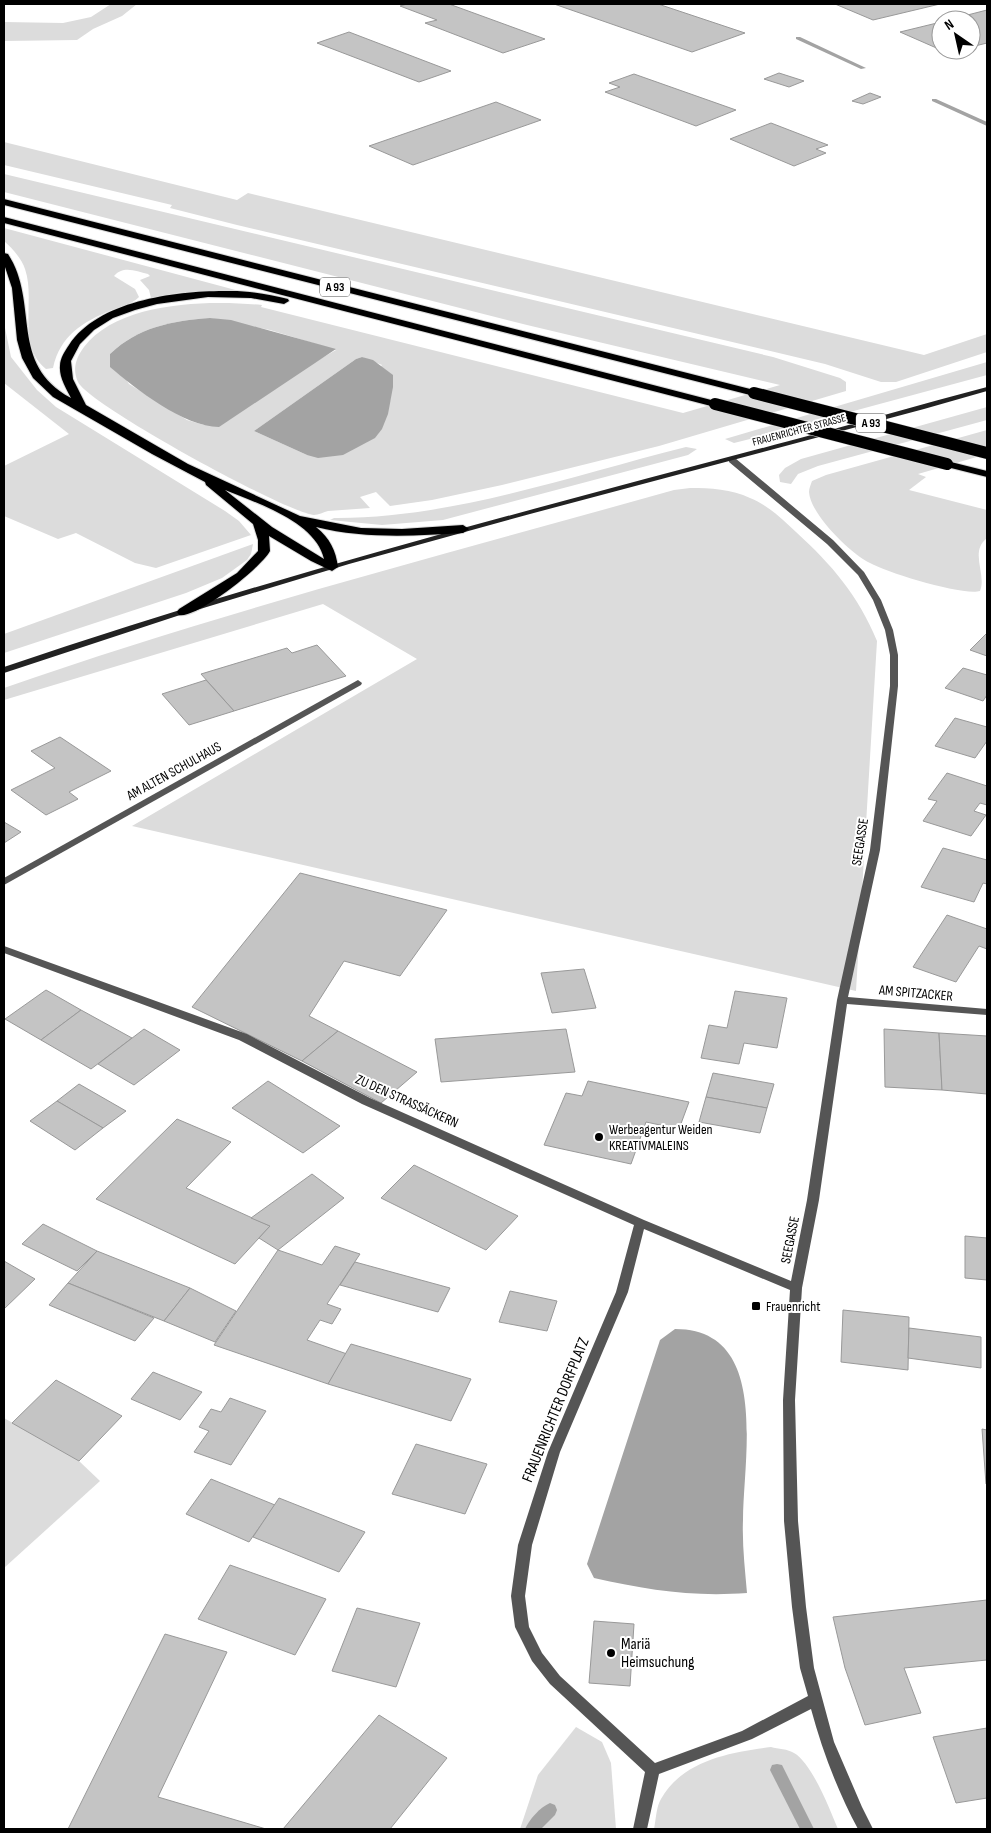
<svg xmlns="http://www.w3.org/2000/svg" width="991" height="1833" font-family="'Sofia Sans Condensed',sans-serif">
	<rect width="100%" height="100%" fill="#fff"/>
	<g fill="#dcdcdc" fill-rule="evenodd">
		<polygon points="111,4 137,4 122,16 93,29 77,40 4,41 4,22 63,23 91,17"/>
		<polygon points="4,142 237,200 248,193 924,355 987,334 987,352 896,382 881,382 825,364 237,225 170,208 172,205 4,165"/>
		<path d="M4,174L773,357L840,378L846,382V391L659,446L502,485L432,500L390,506L376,492L360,497L370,508C356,509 342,510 328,511C324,512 318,515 314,515C285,512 89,405 78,382C72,369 76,358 84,347C119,301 209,300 262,305L261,307L683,413L780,385L527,325L4,192ZM210,318L270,330L336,350L204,425L187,420L129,384L110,354C138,327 172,321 210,318ZM362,357L382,365L307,455L254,431L356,359Z"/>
		<path d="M4,228L243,292H182L151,298L149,290L140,280L150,276L148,274C136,271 123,265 114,276L135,289L139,297C131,305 122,306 112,310C82,322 60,336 53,368L46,369C16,345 36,300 25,269C22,259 12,248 4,241Z"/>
		<polygon points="4,323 11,357 37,390 56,407 225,511 239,521 251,535 156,568 135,563 76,533 58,539 4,516 4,466 69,434 4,383"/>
		<polygon points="987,362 987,375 750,439 734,443 725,439"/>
		<polygon points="987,407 987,420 818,466 798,474 791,484 780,482 779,475 785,468 801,459"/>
		<path d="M987,430V454L918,474L926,477L909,490L987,510V538C969,552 987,574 980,591C963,596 888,573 870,563C851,554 810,514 809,492C809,488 811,484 812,481L826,475Z"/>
		<path d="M686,447L697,449L688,455L443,520L382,525L330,520L334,518C450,519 574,475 686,447Z"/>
		<path d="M690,488C710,488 732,489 750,498C768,505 782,519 796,532C832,565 858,595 877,641L856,991L132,826L417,659L323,604L4,700V688C224,611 450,553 674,490Z"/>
		<polygon points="253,544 251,554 247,560 222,578 186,593 4,653 4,634"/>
		<polygon points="4,1418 79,1461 100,1481 4,1568"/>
		<polygon points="576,1727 602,1742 611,1763 616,1829 520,1829 538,1775"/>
		<path d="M771,1747C778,1749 788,1749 794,1753C812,1763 830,1810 838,1829H654C656,1820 656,1807 661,1799C683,1760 731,1752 771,1747Z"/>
	</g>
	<g fill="#a3a3a3">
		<path d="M210,318L231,320L336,349L219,427C184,427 136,389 110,367V354C138,327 172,321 210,318Z"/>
		<polygon points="362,357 373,360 393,375 393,387 388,414 382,429 375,438 343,455 318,458 307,455 254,431 356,359"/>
		<path d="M675,1329C771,1329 743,1458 743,1520C742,1544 745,1569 747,1593C692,1597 647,1590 594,1578L587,1564L660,1340Z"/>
	</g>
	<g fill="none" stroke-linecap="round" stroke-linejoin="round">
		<g fill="#a3a3a3" fill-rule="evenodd">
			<polygon points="796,37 800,37 866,68 861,69 796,39"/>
			<polygon points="932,99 936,99 987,122 987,126 932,101"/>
			<polygon points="777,1764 782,1765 814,1829 800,1829 770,1770 772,1765"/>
			<path d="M550,1803L555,1805L557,1810L555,1815L541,1829H525C529,1820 540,1807 550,1803Z"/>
		</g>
	</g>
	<g fill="#c4c4c4" stroke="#999">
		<polygon points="407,4 449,4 545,39 503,53 425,23 437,20 400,6"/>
		<polygon points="554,4 658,4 745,33 692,52"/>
		<polygon points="835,4 940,4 873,20"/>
		<polygon points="987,10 987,43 971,47 971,20 948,20"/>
		<polygon points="941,22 941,50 900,32"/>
		<polygon points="349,32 451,71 419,82 317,43"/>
		<polygon points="779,73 804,81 789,87 764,79"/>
		<polygon points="634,74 736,110 696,126 605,92 620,87 609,83"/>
		<polygon points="870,93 881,97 863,104 852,101"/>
		<polygon points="496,102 541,120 413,165 369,146"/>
		<polygon points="771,123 828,145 816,149 826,153 794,166 730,139"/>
		<polygon points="987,633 987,656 970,650"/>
		<polygon points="317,645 346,676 234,711 201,674 287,648 292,653"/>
		<polygon points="963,668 987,675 987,695 983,701 945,688"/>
		<polygon points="206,680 234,711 189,725 162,694"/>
		<polygon points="955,718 987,727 987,741 975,758 935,746"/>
		<polygon points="60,737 111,771 69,792 78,799 46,815 11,790 55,768 31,751"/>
		<polygon points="947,773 987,786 987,805 980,803 974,811 986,815 971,836 923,821 937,801 928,799"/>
		<polygon points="4,822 21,832 4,843"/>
		<polygon points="943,848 987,860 987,884 983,883 974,902 921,887"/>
		<polygon points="300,873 447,910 400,976 344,961 309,1016 338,1031 302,1061 192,1007"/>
		<polygon points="947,915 987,929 987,949 979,946 956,982 913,967"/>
		<polygon points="584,969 596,1008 552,1013 541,973"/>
		<polygon points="46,990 81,1010 41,1040 5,1019"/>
		<polygon points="735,991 787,998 777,1048 744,1043 739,1064 701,1058 709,1025 727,1028"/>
		<polygon points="81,1010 132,1038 91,1069 41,1040"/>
		<polygon points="144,1029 180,1050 134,1085 98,1064"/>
		<polygon points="566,1029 575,1072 441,1082 435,1039"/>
		<polygon points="884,1029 939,1033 942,1090 885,1087"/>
		<polygon points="338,1031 417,1072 381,1103 302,1061"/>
		<polygon points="939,1033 987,1036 987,1094 942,1090"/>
		<polygon points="713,1073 774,1084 767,1108 706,1097"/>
		<polygon points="268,1081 340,1126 303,1153 232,1108"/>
		<polygon points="588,1081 689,1102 679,1129 646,1122 631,1164 544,1145 566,1093 582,1096"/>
		<polygon points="79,1084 126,1111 103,1128 57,1101"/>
		<polygon points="706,1097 767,1108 760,1133 699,1122"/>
		<polygon points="57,1101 103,1128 75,1150 30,1121"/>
		<polygon points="177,1119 231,1142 186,1188 270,1226 235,1264 96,1199"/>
		<polygon points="414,1165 518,1216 486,1250 381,1198"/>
		<polygon points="312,1174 344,1198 278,1250 259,1238 270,1226 251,1218"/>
		<polygon points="43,1224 97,1251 77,1271 22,1244"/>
		<polygon points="965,1236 987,1238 987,1280 965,1278"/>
		<polygon points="335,1246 360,1254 327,1304 341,1309 332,1324 320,1320 307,1340 347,1354 328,1384 214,1345 278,1250 322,1265"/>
		<polygon points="97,1251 190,1288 164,1321 68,1283"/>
		<polygon points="4,1261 35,1279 4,1309"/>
		<polygon points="355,1262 450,1288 438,1312 340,1285"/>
		<polygon points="68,1283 154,1318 135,1341 49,1305"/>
		<polygon points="190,1288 236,1311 215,1342 164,1321"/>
		<polygon points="510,1291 557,1301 547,1331 499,1322"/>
		<polygon points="843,1310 909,1317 908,1370 841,1362"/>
		<polygon points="909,1328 981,1337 981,1368 908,1358"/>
		<polygon points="351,1344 471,1379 451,1421 328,1384"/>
		<polygon points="153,1372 202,1392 180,1420 131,1399"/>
		<polygon points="56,1380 122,1416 79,1461 12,1423"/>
		<polygon points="230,1398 266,1411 231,1465 194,1452 209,1431 199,1427 211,1409 221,1412"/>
		<polygon points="982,1429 987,1430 987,1484 986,1484"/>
		<polygon points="416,1444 487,1464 465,1514 392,1494"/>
		<polygon points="211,1479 275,1505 249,1542 186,1514"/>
		<polygon points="279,1498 365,1532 339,1572 253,1537"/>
		<polygon points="230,1565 326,1599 295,1655 198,1619"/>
		<polygon points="987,1600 987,1660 904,1668 921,1713 865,1725 845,1668 833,1617"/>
		<polygon points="357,1608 420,1623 396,1687 332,1671"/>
		<polygon points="594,1621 634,1624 630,1686 589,1683"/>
		<polygon points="165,1634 227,1652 158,1797 266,1829 68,1829"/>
		<polygon points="379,1715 447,1758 390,1829 283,1829"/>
		<polygon points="987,1728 987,1798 956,1803 933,1737"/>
	</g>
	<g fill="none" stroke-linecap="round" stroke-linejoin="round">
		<g stroke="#dbdbdb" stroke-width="2">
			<g id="motorway">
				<polygon points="4,199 758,391 760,393 758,395 750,395 4,205"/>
				<polygon points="4,217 719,402 721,404 715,407 711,406 4,223"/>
				<path d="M4,253L8,254C40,303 8,364 71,398C66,388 59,377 60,366C60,358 65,351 69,345C99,299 181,290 231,291C250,291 269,294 288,299L289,301L284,304L251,298L208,297L157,304L135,310L113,318L94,330L80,344L71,361L73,379L86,405L188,464L300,516L361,528L402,529L463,525L469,529L463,533C414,536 364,539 316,527C330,538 336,551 338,567L332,571L311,561L269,536L270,551C261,568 196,619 179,615L177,612L179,609L237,573L258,551V540L253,524L206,485L205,482L152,454L53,397L33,378L22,358L17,340L12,288L4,264ZM225,490C257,503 316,522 324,559L272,527Z"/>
				<polygon points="947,461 987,471 987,477 943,466 943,462"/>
			</g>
		</g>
		<g fill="#555" fill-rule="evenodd">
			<path d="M729,458H735L833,540L864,572L881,600L893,630L898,655V686L880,850L848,997L987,1009V1015L847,1004L819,1200L802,1288L795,1400L798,1521L806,1607L814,1668L834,1742L862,1807L873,1829H858C838,1792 822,1750 811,1709L752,1739L659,1774L647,1829H633L645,1772L550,1684L532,1661L515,1627L511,1596L518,1545L548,1452L616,1292L634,1225L362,1104L239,1040L4,953V946L247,1034L370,1098L644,1220L791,1281L807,1200L837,1000L870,850L890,686V655L885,630L873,600L858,575L827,544L729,462ZM644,1229L790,1290L783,1400L784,1521L792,1607L800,1668L808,1696L742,1731L655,1763L560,1676L542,1653L529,1627L525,1596L532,1545L560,1452L628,1292Z"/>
			<polygon points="358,680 362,683 361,685 4,885 4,878"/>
		</g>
		<path fill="#222" fill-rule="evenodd" d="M987,387V391L924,409L530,514L349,564L177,616L4,673V667C262,579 525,511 789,441C855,424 921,404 987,387Z"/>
		<use href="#motorway" fill="#000" fill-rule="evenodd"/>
		<g stroke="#dbdbdb" stroke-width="13" stroke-linecap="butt">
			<g id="motorway-bridge">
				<polyline points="754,393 987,453"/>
				<polyline points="715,404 947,464"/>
			</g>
		</g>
		<use href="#motorway-bridge" stroke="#000" stroke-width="12"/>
	</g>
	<g fill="#000" stroke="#fff" stroke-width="2">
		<circle cx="599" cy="1137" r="5"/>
		<rect x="751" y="1301" width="10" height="10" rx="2.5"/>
		<circle cx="611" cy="1653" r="5"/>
	</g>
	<g text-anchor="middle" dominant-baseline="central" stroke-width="4" stroke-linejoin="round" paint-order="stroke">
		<g font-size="11" fill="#000" stroke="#fff">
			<text transform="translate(799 430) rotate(-15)">FRAUENRICHTER STRASSE</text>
		</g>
		<g fill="#fff" stroke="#4c4c4c" stroke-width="1">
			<rect x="320" y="277.5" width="30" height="19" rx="4"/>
			<rect x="856" y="413.5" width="30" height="19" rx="4"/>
		</g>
		<g font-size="12" font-weight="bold" fill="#000">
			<text x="335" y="287">A 93</text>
			<text x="871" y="423">A 93</text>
		</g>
		<g font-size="14" fill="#000" stroke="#fff">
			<text transform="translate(174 771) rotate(-29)">AM ALTEN SCHULHAUS</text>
			<text transform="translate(860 842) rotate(-81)">SEEGASSE</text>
			<text transform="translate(916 993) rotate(5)">AM SPITZACKER</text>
			<text transform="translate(407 1101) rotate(24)">ZU DEN STRASSÄCKERN</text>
			<text transform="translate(790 1240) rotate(-79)">SEEGASSE</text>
		</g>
		<g font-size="14" fill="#000" stroke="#fff" text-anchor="start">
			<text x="609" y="1129">Werbeagentur Weiden<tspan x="609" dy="16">KREATIVMALEINS</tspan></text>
			<text x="766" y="1306">Frauenricht</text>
		</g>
		<g font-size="16" fill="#000" stroke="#fff">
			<text transform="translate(556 1410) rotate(-68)">FRAUENRICHTER DORFPLATZ</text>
		</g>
		<g font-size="16" fill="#000" stroke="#fff" text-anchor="start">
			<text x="621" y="1644">Mariä<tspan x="621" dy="18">Heimsuchung</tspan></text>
		</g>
	</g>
	<rect width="991" height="1833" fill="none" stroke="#000000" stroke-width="10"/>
	<g transform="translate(956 35) rotate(326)"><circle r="24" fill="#ffffff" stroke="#999999"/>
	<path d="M0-4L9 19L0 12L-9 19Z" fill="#000000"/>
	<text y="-8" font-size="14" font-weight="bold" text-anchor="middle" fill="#000000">N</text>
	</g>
</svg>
